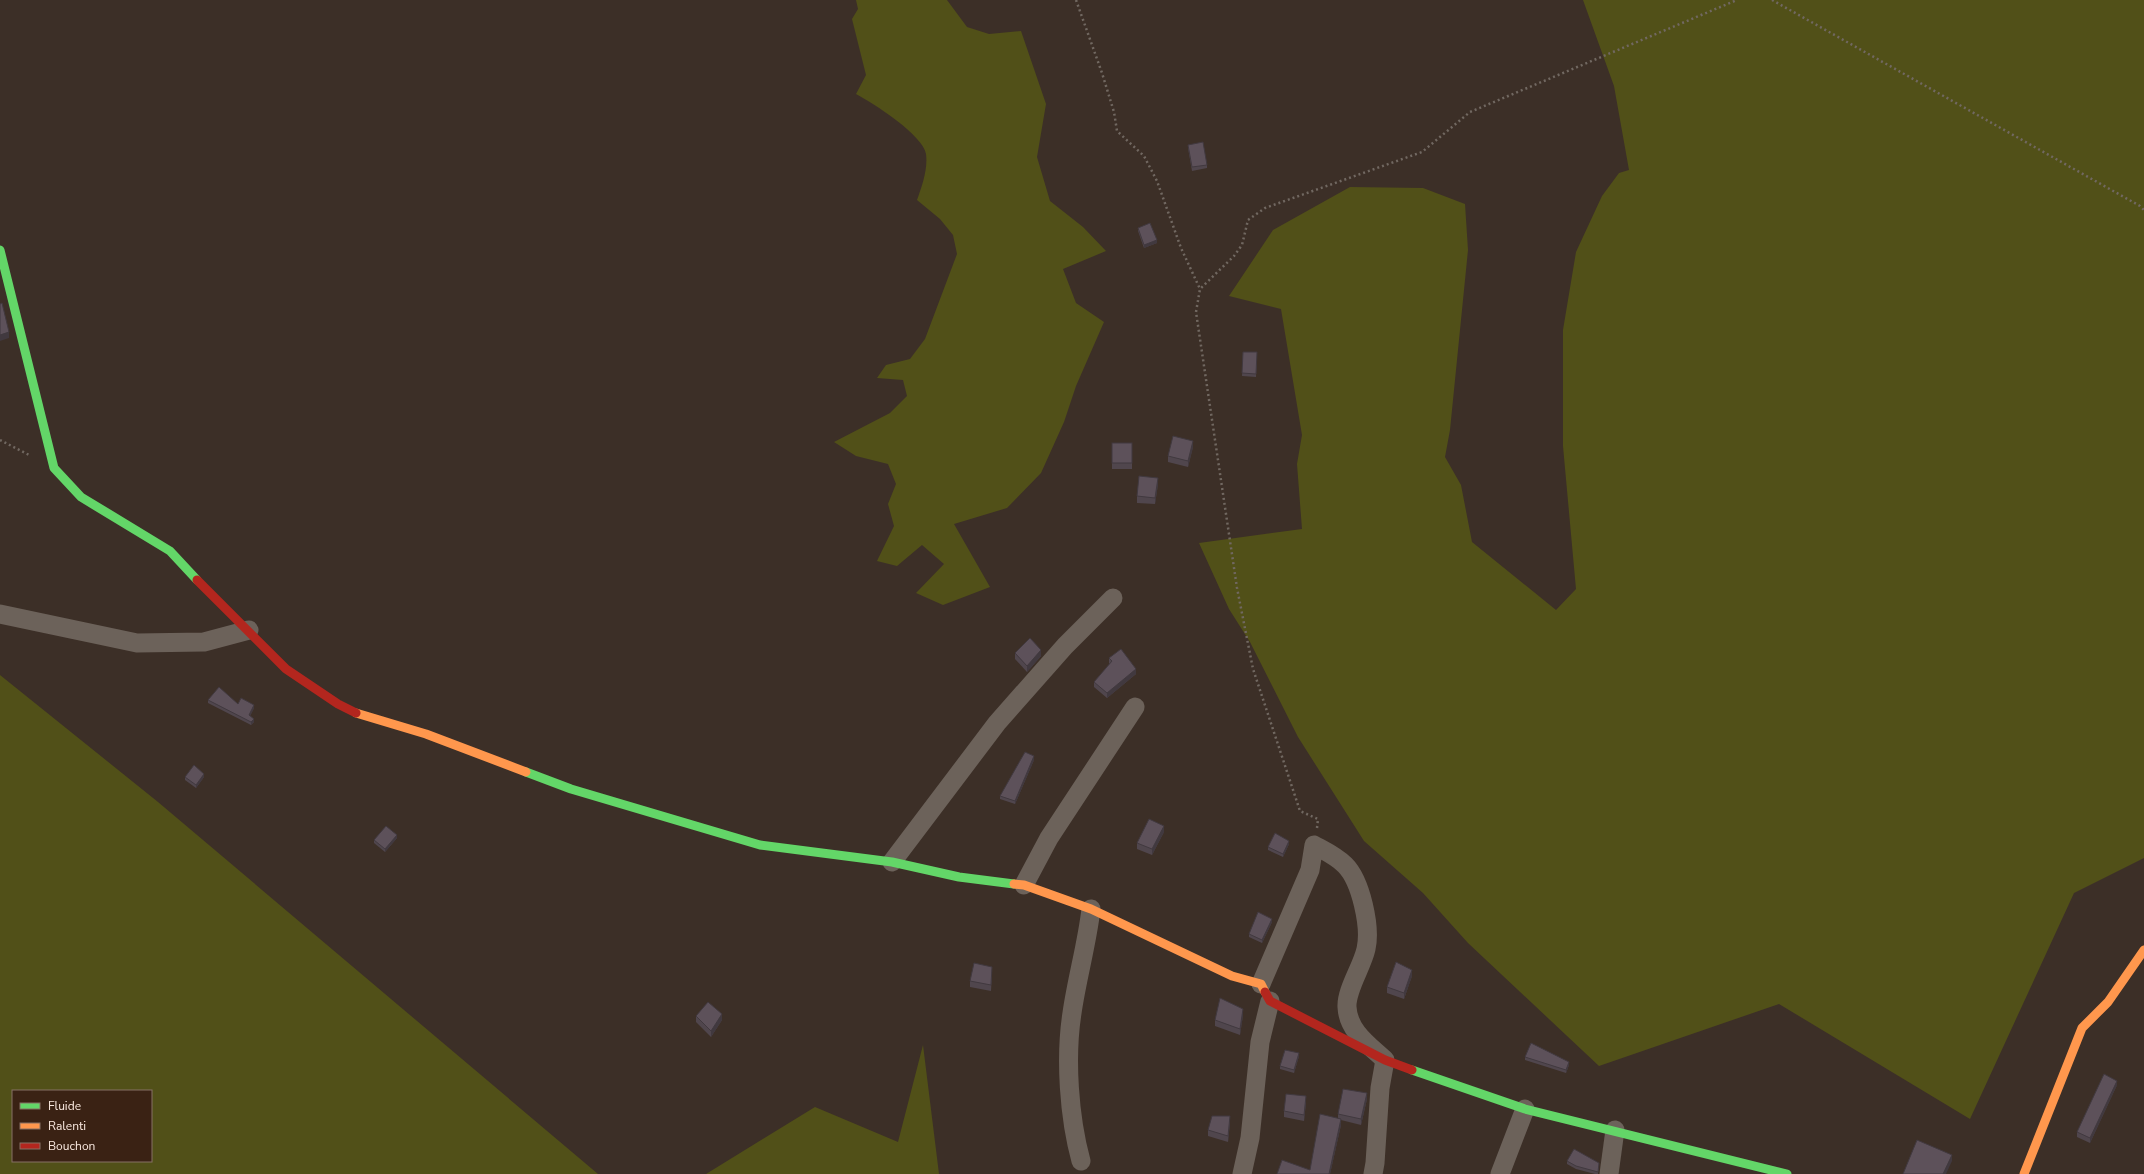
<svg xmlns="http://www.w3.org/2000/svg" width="2144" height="1174" font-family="'Nunito Sans',sans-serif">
	<rect width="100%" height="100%" fill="#3c2f27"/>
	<g fill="#515018" fill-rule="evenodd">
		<path d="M856,0H947L967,27L989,34L1021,31L1046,104L1037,157L1050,201L1083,227L1106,251L1063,269L1076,303L1104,322L1076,386L1064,422L1041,473L1007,508L954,524L990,587L943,605L916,593L944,564L922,545L897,566L877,561L894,526L888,504L896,484L888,464L856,456L834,442L890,413L907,396L903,380L877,378L886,365L910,359L925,339L957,254L953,235L940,219L917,200C922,186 928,169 926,154C923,135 873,103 856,94L866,75L852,19L858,9Z"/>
		<polygon points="1583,0 2144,0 2144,858 2074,893 1970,1119 1779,1004 1599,1066 1468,943 1423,893 1364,841 1298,737 1250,642 1229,609 1199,543 1302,529 1297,464 1302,435 1281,309 1229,296 1273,230 1350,187 1423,188 1465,204 1468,250 1450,430 1445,457 1461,485 1472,542 1556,610 1576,589 1563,446 1563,330 1576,252 1602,196 1619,173 1629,170 1614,86"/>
		<path d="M0,675L158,802L598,1174H0ZM13,1091H151V1161H13Z"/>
		<polygon points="923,1045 939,1174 706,1174 815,1107 898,1142"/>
	</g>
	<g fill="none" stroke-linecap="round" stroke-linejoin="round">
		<g stroke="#716861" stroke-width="2.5" stroke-dasharray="2 3" stroke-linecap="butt">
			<polyline points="1076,0 1102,73 1114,112 1117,131 1144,156 1157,181 1181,248 1200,289"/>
			<polyline points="1772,0 2140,206 2144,210"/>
			<polyline points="0,440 31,456"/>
			<polyline points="1317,828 1318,819 1300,811 1253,669 1237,588 1196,312 1200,289 1234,256 1242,245 1248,220 1265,208 1422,152 1470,112 1737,0"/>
		</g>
		<g stroke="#6c625a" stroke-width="19">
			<polyline points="0,614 137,643 204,642 249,630"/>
			<polyline points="892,862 997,723 1065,646 1113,598"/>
			<polyline points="1024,885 1049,838 1135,707"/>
			<path d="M1261,984L1310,870L1314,845C1325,851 1336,856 1345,865C1361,881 1371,927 1366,949C1362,967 1346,990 1347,1007C1348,1031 1369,1045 1385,1060L1380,1088L1375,1163L1373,1174"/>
			<path d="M1081,1161C1069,1117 1065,1058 1072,1013C1077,978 1087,944 1091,909"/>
			<polyline points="1242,1174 1250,1138 1260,1042 1270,1001"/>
			<polyline points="1500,1174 1525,1109"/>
			<polyline points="1609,1174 1615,1130"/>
		</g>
		<g stroke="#63d668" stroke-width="9">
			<polyline points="0,250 54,468 81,497 170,551 197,580"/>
			<polyline points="526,772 571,789 760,845 892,862 959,877 1014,884"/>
			<polyline points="1412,1070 1525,1109 1787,1174"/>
		</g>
		<g stroke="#ff974d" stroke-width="9">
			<polyline points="356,713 426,734 526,772"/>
			<polyline points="1014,884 1024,885 1091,909 1232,976 1261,984 1265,992"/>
			<polyline points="2024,1174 2082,1028 2108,1002 2144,950"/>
		</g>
		<g stroke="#b3261e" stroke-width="9">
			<polyline points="197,580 286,669 338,704 356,713"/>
			<polyline points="1265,992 1270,1001 1385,1060 1412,1070"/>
		</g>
	</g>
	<g fill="#50464d">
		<polygon points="1188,145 1207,165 1207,168 1192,171 1188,148"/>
		<polygon points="1138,228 1157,243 1144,248 1138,231"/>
		<polygon points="1243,352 1257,352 1256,377 1242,376"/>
		<rect x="1112" y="443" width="20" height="26"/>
		<polygon points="1193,447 1188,467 1168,462 1168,456"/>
		<polygon points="1158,484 1155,504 1137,503 1137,496"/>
		<polygon points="1015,653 1041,656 1027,672 1015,659"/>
		<polygon points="1109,658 1136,674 1107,698 1094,687 1094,682 1110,664 1109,663"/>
		<polygon points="208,700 238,704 254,708 250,716 254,722 251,725 208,703"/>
		<polygon points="1034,760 1015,804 1000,799 1000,796"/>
		<polygon points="185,777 204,777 196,788 185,780"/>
		<polygon points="1164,832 1152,855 1137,849 1137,843"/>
		<polygon points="397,838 385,852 374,843 374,840"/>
		<polygon points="1289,844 1283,857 1268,850 1268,847"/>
		<polygon points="1272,922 1262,943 1249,937 1249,934"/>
		<polygon points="992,973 991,991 970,987 970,981"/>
		<polygon points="1412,976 1404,999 1387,993 1387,987"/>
		<polygon points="1243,1015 1240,1035 1215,1026 1215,1020"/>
		<polygon points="696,1016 722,1020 711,1037 696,1022"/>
		<polygon points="1299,1056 1294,1073 1280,1069 1280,1066"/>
		<polygon points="1525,1057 1569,1065 1566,1073 1525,1060"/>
		<polygon points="2117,1085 2090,1143 2077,1137 2077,1132"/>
		<polygon points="1367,1099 1361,1125 1341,1120 1341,1125 1330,1174 1277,1174 1310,1170 1338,1119 1338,1114"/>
		<polygon points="1306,1102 1304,1121 1284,1117 1284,1111"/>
		<polygon points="1230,1122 1228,1142 1208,1136 1208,1130"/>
		<polygon points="1567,1161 1599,1163 1598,1174 1595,1174 1576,1169 1567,1164"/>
	</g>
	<g fill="#41393f">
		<polygon points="1157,240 1157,243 1144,248 1144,245"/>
		<polygon points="9,332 9,338 0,341 0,335"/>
		<polygon points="1193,441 1193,447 1188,467 1188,461"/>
		<polygon points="1158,478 1158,484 1155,504 1155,498"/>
		<polygon points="1041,650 1041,656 1027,672 1027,666"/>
		<polygon points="1136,669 1136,674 1107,698 1107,693"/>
		<polygon points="254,705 254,708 249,718 249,715"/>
		<polygon points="254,719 254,722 251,725 251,722"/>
		<polygon points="1034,756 1034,760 1015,804 1015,801"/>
		<polygon points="204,774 204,777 196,788 196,785"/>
		<polygon points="1164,826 1164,832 1152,855 1152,849"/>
		<polygon points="397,835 397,838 385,852 385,849"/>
		<polygon points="1289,841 1289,844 1283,857 1283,854"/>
		<polygon points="1272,919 1272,922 1262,943 1262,940"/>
		<polygon points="1412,970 1412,976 1404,999 1404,993"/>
		<polygon points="1243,1009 1243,1015 1240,1035 1240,1029"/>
		<polygon points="722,1014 722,1020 711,1037 711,1031"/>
		<polygon points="1299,1053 1299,1056 1294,1073 1294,1070"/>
		<polygon points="1569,1062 1569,1065 1566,1073 1566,1070"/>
		<polygon points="2117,1081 2117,1085 2090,1143 2090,1138"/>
		<polygon points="1367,1093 1367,1099 1361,1125 1361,1119"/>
		<polygon points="1306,1096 1306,1102 1304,1121 1304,1115"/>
		<polygon points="1230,1116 1230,1122 1228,1142 1228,1136"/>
		<polygon points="1341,1119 1341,1125 1330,1174 1329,1174"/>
		<polygon points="1952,1155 1952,1161 1946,1174 1943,1174"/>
	</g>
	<g fill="#5d515a" stroke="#41393f">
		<polygon points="1203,142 1207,165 1192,167 1188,145"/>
		<polygon points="1150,223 1157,240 1144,245 1138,228"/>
		<polygon points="2,303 9,332 0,335 0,304"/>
		<polygon points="1243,352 1257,352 1256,374 1242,373"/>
		<polygon points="1173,436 1193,441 1188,461 1168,456"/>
		<rect x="1112" y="443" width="20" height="20"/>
		<polygon points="1139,476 1158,478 1155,498 1137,496"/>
		<polygon points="1030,638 1041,650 1027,666 1015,653"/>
		<polygon points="1121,649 1136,669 1107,693 1094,682 1112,661 1109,658"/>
		<polygon points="219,687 238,704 241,698 254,705 249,715 254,719 251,722 208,700"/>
		<polygon points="1025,752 1034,756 1015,801 1000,796"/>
		<polygon points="194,765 204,774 196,785 185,777"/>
		<polygon points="1149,819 1164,826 1152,849 1137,843"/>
		<polygon points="386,826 397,835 385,849 374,840"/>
		<polygon points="1275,833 1289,841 1283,854 1268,847"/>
		<polygon points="1258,912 1272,919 1262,940 1249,934"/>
		<polygon points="1396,962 1412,970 1404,993 1387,987"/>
		<polygon points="974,963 992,967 991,985 970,981"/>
		<polygon points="1220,998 1243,1009 1240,1029 1215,1020"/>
		<polygon points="708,1002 722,1014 711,1031 696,1016"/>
		<polygon points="1531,1043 1569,1062 1566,1070 1525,1057"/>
		<polygon points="1285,1050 1299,1053 1294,1070 1280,1066"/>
		<polygon points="2104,1074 2117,1081 2090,1138 2077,1132"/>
		<polygon points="1343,1089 1367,1093 1361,1119 1338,1114"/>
		<polygon points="1286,1094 1306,1096 1304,1115 1284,1111"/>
		<polygon points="1320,1114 1341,1119 1329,1174 1277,1174 1282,1160 1310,1170"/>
		<polygon points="1212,1116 1230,1116 1228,1136 1208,1130"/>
		<polygon points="1917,1140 1952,1155 1943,1174 1903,1174"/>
		<polygon points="1574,1149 1599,1163 1598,1172 1576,1166 1567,1161"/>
	</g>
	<rect x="12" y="1090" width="140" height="72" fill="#3a2214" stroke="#867165"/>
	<rect x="20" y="1103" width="20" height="6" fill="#63d668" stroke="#867165"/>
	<text x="48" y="1110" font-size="12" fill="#f9e8df">Fluide</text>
	<rect x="20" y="1123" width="20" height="6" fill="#ff974d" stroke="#867165"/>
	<text x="48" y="1130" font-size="12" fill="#f9e8df">Ralenti</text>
	<rect x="20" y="1143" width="20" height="6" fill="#b3261e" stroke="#867165"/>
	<text x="48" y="1150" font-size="12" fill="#f9e8df">Bouchon</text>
</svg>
